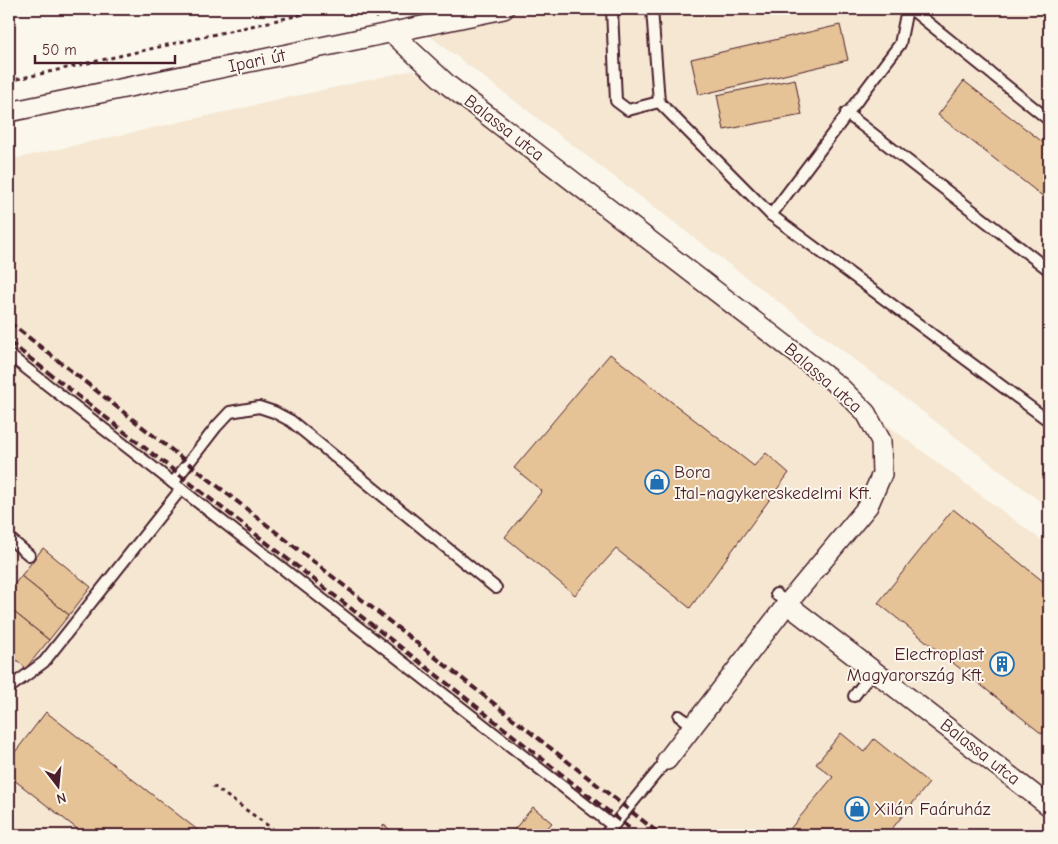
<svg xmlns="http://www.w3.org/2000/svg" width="1058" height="844" font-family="'Comic Neue',sans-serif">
	<rect width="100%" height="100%" fill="#fbf7ec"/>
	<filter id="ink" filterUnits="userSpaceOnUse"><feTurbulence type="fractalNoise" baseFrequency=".02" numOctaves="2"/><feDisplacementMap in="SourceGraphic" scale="10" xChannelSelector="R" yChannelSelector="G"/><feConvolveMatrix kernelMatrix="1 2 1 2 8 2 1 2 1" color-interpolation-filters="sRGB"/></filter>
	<g filter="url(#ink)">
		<g fill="#f5e7d2">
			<polygon points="444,9 1049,9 1049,508 406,18"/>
			<polygon points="413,70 1049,546 1049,835 9,835 9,160"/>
		</g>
		<g fill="#e6c297" stroke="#4a1f2b">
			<polygon points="840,25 848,60 699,95 691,59"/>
			<polygon points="795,79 802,115 724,130 717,95"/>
			<polygon points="964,81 1049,147 1049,201 938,115"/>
			<polygon points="610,354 754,466 766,453 789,473 690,608 616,549 575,595 505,537 542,491 514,468"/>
			<polygon points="953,509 1049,586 1049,726 1042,734 878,603"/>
			<polygon points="43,548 91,587 69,615 21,576"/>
			<polygon points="21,576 69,615 49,640 9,608 9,591"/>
			<polygon points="9,608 49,640 26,668 9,654"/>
			<polygon points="46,712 204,835 85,835 9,776 9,760"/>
			<polygon points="841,733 864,752 874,739 929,783 887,835 785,835 833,777 816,764"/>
			<polygon points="533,807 552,823 541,835 519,835 513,831"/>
			<polygon points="384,825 397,835 375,835"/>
		</g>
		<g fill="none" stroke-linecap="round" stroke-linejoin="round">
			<g stroke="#4a1f2b" stroke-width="14">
				<g id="service">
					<polyline points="612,9 616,101 628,110 659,102"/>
					<polyline points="652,9 659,102 771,215 1049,421"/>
					<polyline points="911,9 1049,120"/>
					<polyline points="846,113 1049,270"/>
					<polyline points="771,215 900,44 907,9"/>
					<polyline points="9,355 613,826 667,760"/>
					<polyline points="173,483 216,427 230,412 259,407 274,412 291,421 496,588"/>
					<polyline points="9,538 29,555"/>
					<polyline points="776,594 787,604"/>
					<polyline points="9,688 44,662 181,489"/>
					<polyline points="854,696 874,670"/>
					<polyline points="679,716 693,726"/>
					<polyline points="605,835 613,826"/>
				</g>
			</g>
			<g stroke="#4a1f2b" stroke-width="22">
				<g id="minor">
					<polyline points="392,33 448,85 840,387 866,413 881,441 882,474 868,506 787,604 1049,806"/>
					<polyline points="9,112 504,9"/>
					<polyline points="667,760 787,604"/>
				</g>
			</g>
			<g stroke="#4a1f2b" stroke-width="3" stroke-dasharray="4 4" stroke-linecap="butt">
				<polyline points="370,9 378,18"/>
				<polyline points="9,81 326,9"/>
				<polyline points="213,786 281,835"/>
			</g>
			<use href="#service" stroke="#fbf7ec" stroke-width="10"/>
			<use href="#minor" stroke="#fbf7ec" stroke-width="19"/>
			<g stroke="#4a1f2b" stroke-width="4" stroke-dasharray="8 4" stroke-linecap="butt">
				<polyline points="9,322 661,835"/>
				<polyline points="9,342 462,695 638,835"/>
			</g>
		</g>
	</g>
	<defs>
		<g id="shop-ring" transform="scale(1.25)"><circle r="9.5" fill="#fbf7ec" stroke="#1f6fb2" stroke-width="1.5"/><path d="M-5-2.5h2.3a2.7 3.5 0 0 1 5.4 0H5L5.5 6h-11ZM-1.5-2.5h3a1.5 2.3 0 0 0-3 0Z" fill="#1f6fb2"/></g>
		<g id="building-ring" transform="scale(1.25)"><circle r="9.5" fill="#fbf7ec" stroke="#1f6fb2" stroke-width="1.5"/><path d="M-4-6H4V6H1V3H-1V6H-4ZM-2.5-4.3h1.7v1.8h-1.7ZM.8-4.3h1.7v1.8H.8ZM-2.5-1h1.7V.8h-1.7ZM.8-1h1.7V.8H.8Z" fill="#1f6fb2"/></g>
	</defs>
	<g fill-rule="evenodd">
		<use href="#shop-ring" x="657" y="482"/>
		<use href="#building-ring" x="1002" y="664"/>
		<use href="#shop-ring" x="857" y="809"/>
	</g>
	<g text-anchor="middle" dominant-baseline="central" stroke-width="4" stroke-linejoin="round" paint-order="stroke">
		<g font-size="18" fill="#4a1f2b" stroke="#fbf7ec">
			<text transform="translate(257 61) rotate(-12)">Ipari út</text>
			<text transform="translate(504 128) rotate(38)">Balassa utca</text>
			<text transform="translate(823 378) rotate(41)">Balassa utca</text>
			<text transform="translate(980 752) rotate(38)">Balassa utca</text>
		</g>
		<g font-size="18" fill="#4a1f2b" stroke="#fbf7ec" text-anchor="start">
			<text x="674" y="472">Bora<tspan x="674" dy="21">Ital-nagykereskedelmi Kft.</tspan></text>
			<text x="984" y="654" text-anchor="end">Electroplast<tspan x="984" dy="21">Magyarország Kft.</tspan></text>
			<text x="874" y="809">Xilán Faáruház</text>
		</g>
	</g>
	<rect width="1058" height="844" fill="none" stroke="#fbf7ec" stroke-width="30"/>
	<rect x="15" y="15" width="1028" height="814" fill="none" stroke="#4a1f2b" stroke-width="2" filter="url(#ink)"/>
	<g transform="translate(58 786) rotate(164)" stroke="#fbf7ec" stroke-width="4" paint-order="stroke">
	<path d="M0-4L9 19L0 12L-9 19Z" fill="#4a1f2b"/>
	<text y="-8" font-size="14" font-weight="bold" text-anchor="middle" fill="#4a1f2b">N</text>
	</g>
	<path d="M35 55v8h140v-8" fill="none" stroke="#4a1f2b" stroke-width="2.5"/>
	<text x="42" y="55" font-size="15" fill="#4a1f2b" stroke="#fbf7ec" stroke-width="4" paint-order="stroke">50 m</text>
</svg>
